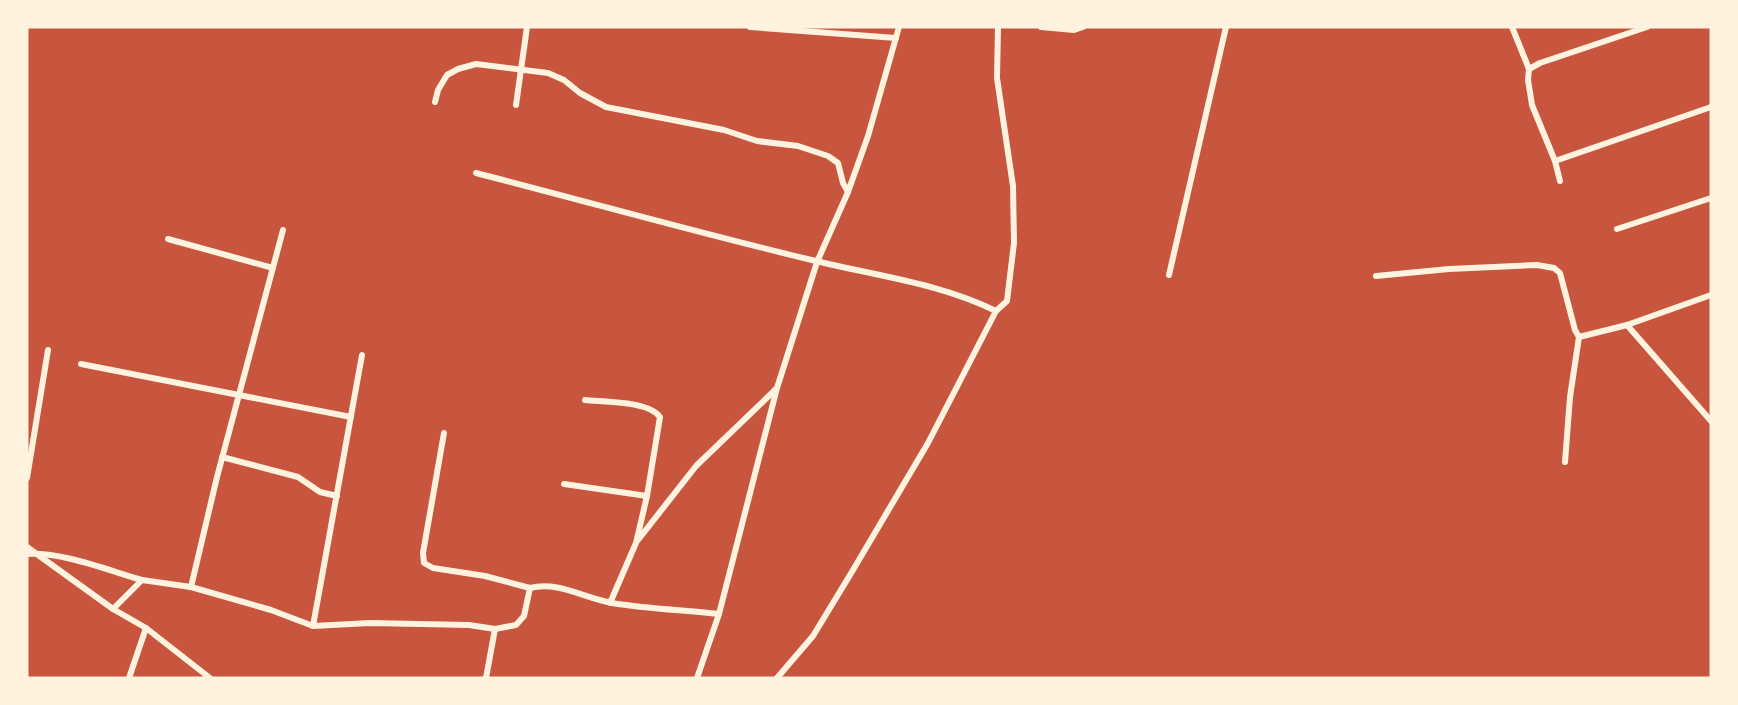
<svg xmlns="http://www.w3.org/2000/svg" width="1738" height="705" font-family="Mulish,sans-serif">
	<rect width="100%" height="100%" fill="#c8553d"/>
	<g fill="none" stroke-linecap="round" stroke-linejoin="round">
		<g stroke="#fff3e0" stroke-width="6">
			<polyline points="750,27 896,38"/>
			<polyline points="1041,27 1074,30 1083,27"/>
			<polyline points="1512,27 1529,69 1528,80 1532,105 1555,161 1560,181"/>
			<polyline points="1529,69 1540,63 1647,27"/>
			<polyline points="435,102 438,90 447,75 458,69 476,64 548,73 564,80 580,93 606,107 724,130 757,141 798,146 828,156 838,163 843,183 848,192"/>
			<polyline points="516,105 527,27"/>
			<polyline points="1555,161 1711,107"/>
			<path d="M476,173C589,202 702,234 816,261C877,276 939,283 996,311L1007,301L1014,243L1013,186L997,78L998,27"/>
			<polyline points="1617,229 1711,198"/>
			<polyline points="168,239 273,268"/>
			<polyline points="1169,275 1226,27"/>
			<polyline points="1376,276 1449,269 1537,265 1554,268 1560,273 1575,330 1579,337 1570,397 1565,462"/>
			<polyline points="1627,325 1711,421"/>
			<polyline points="1579,337 1627,325 1711,295"/>
			<polyline points="81,364 351,417"/>
			<path d="M585,400C604,402 649,401 660,417L647,496L636,543L610,603"/>
			<polyline points="444,433 423,553 424,563 433,568 485,576 530,588"/>
			<polyline points="222,457 298,477 320,492 337,496"/>
			<polyline points="27,478 48,350"/>
			<polyline points="564,484 647,496"/>
			<polyline points="638,540 696,466 776,389"/>
			<polyline points="27,547 113,609 146,628 210,678"/>
			<path d="M27,554C63,552 107,570 142,580"/>
			<polyline points="191,587 217,477 283,230"/>
			<path d="M113,609L142,580L191,587L271,610L313,626L370,623L469,625L495,629L516,625L524,616L530,588C559,581 583,598 612,603C647,609 684,610 719,614"/>
			<polyline points="313,626 362,355"/>
			<polyline points="129,678 146,628"/>
			<polyline points="486,678 495,629"/>
			<polyline points="697,678 719,614 777,388 817,262 848,192 868,136 899,27"/>
			<polyline points="777,678 813,636 853,570 928,443 996,311"/>
		</g>
	</g>
	<rect width="1738" height="705" fill="none" stroke="#fff3e0" stroke-width="57"/>
</svg>
